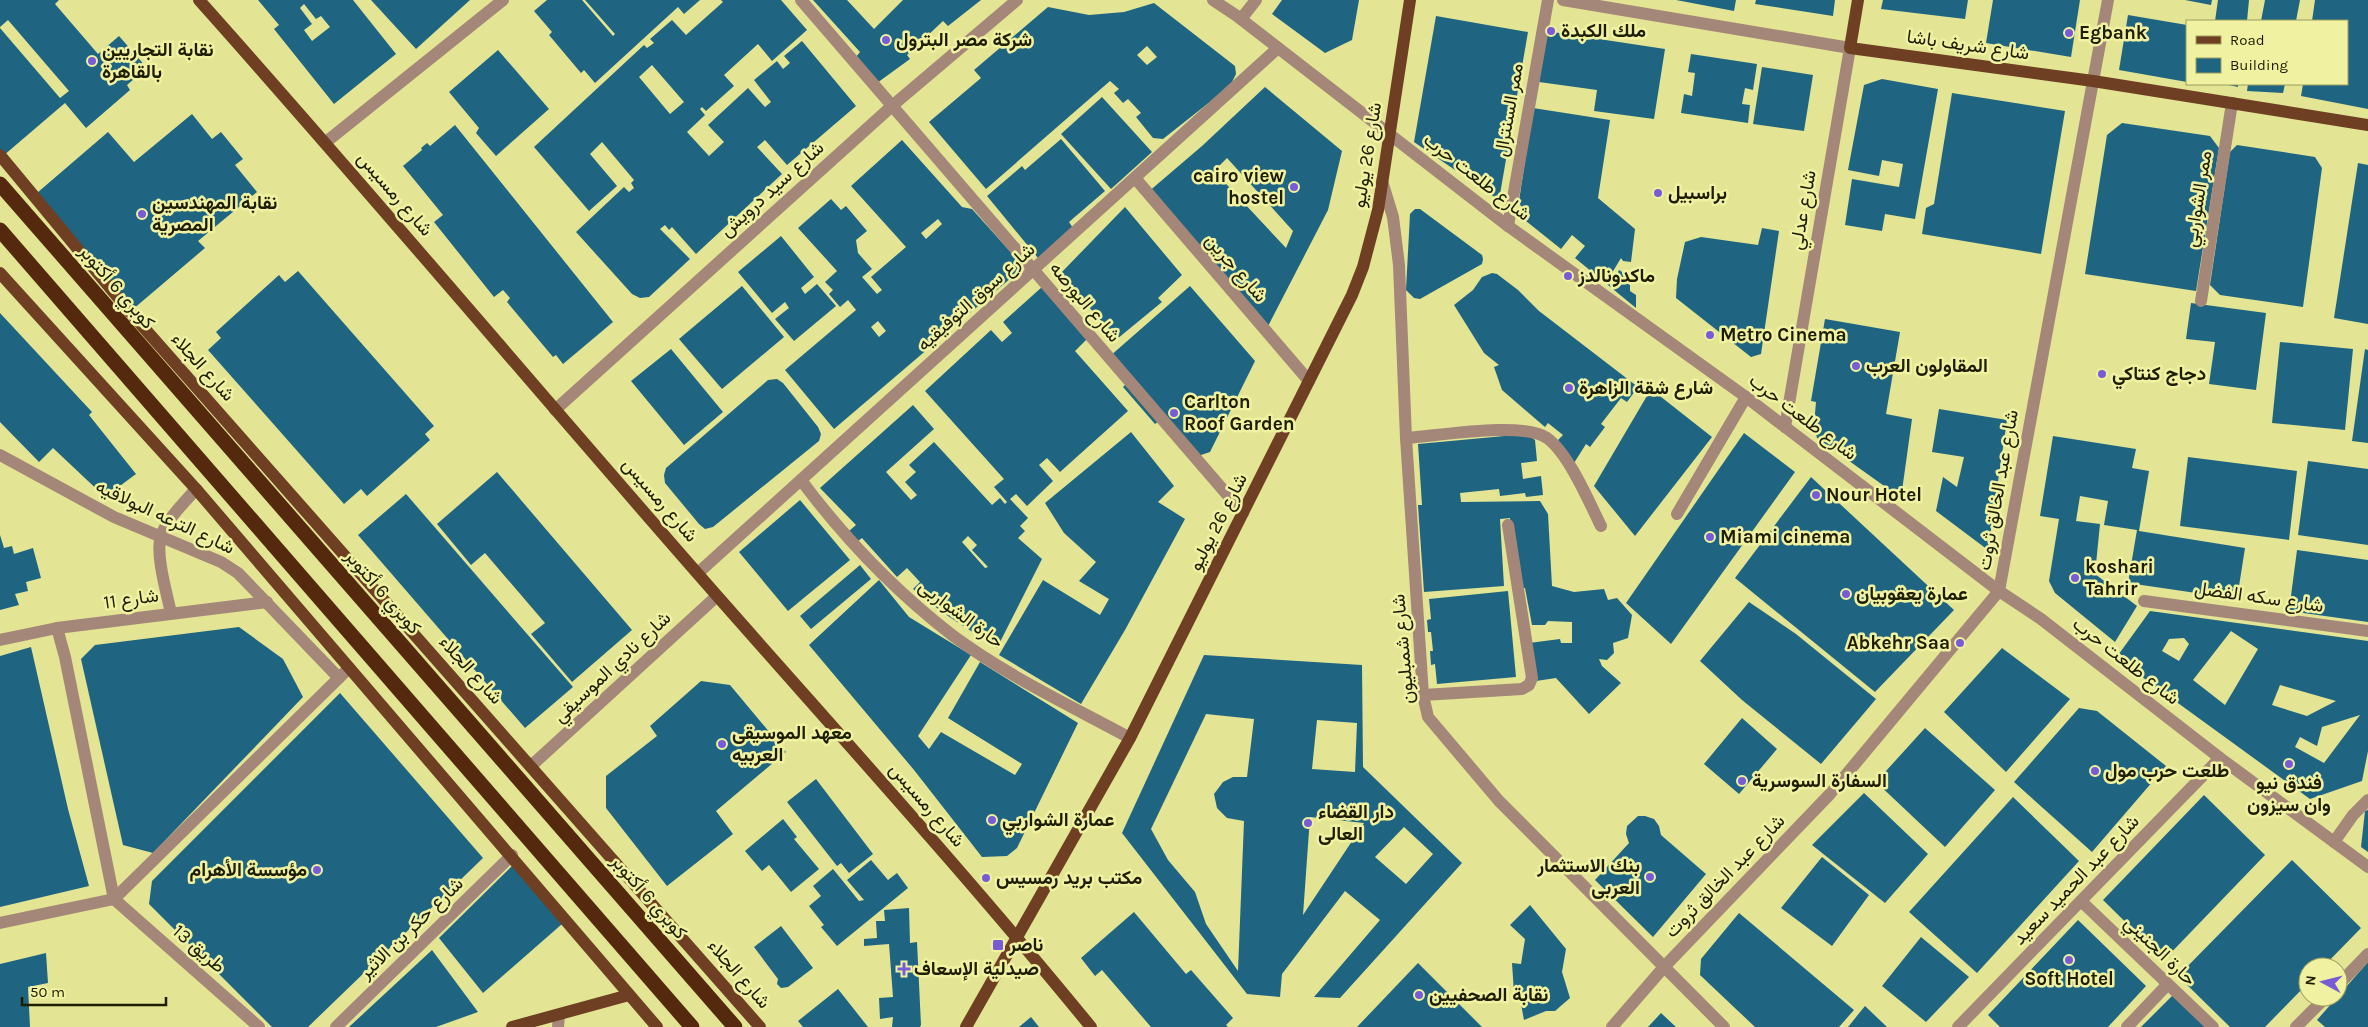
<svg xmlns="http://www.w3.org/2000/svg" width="2368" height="1027" font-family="Karla,Vazirmatn,sans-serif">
	<rect width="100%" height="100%" fill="#e3e594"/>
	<g fill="#1f6582" fill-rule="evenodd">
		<polygon points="0,0 59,0 55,4 98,54 119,36 147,68 127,85 130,90 86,128 65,103 3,156 0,152 0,28 60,98 69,91 8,20 0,27"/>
		<path d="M258,0H353L396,54L334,104L274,29L279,25ZM304,4L316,19L321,16L330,27L312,41L304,30L312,24L300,8Z"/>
		<polygon points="371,0 470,0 416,49"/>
		<polygon points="547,0 582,0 613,36 615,34 585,0 700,0 684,14 678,7 595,83 584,70 581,73 549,35 552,32 534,11"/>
		<path d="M721,0H781L807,30L772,61L758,44L724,75L734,86L706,111L702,107L700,109L705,115L687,132L709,156L724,142L708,125L748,88L765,107L771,102L754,80L777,61L783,69L790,63L784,56L802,41L856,106L787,165L765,140L757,147L782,174L696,254L672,227L669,230L665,225L660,229L690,259L649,297L640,298L632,294L576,232L624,187L629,192L634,188L631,183L634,180L602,142L590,154L617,186L589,211L534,147L644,45L647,48L654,43L650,39L672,20L686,35L723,2ZM652,65L684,102L670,114L639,77Z"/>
		<polygon points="813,0 847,0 874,29 903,0 981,0 948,26 943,21 907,55 910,59 877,83 856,57 860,52"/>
		<polygon points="1282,0 1359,0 1352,40 1325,53 1272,14"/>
		<polygon points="1676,0 1736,0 1734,11"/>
		<polygon points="1756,0 1835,0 1833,16 1755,4"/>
		<polygon points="1883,0 1968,0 1965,19 1881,9"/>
		<polygon points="1993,0 2080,0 2071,57 1986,43"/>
		<polygon points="2185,0 2212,0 2211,5"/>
		<polygon points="2218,0 2249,0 2247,21 2215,21"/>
		<polygon points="2265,0 2300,0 2296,21 2261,21"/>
		<polygon points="2315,0 2368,0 2368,109 2301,96 2303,84 2347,84 2347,21 2312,21"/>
		<path d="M1154,3L1235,66L1236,74L1230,86L1163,139L1153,138L1136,117L1141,113L1128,99L1123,103L1114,93L1119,89L1110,81L986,189L929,122L981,78L974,70L1048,7L1089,15L1124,12ZM1147,46L1157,57L1147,65L1137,55Z"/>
		<polygon points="2128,15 2187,25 2187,82 2119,70"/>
		<polygon points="1436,16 1528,32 1499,200 1414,142"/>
		<polygon points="1546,31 1665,49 1654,119 1594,111 1597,90 1539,82"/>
		<polygon points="498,50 549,109 496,156 476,133 479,128 449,92"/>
		<polygon points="1691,54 1757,64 1753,90 1745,88 1742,104 1750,105 1748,123 1681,113 1684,94 1692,96 1695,73 1688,72"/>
		<polygon points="1762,67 1813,75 1804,131 1753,124"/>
		<polygon points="1882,79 1938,89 1915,219 1885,214 1882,231 1845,225 1852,179 1899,187 1903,164 1882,160 1879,176 1848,170 1864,85"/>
		<polygon points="2224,84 2238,84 2238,87"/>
		<polygon points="2248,84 2285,84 2283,93 2247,91"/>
		<path d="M1265,87L1342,151L1328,210L1266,330L1147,193L1202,146ZM1227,158L1293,231L1286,248L1214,171Z"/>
		<polygon points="1952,93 2065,111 2041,254 1922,234 1926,208 1934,204"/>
		<polygon points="1102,97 1152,152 1111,189 1061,134"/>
		<polygon points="1533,108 1610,120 1598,198 1635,229 1631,262 1623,261 1621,258 1612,273 1616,276 1619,270 1630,277 1630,291 1636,295 1636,308 1575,258 1585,246 1572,235 1561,249 1526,221 1519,201"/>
		<polygon points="192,114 212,139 221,132 243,159 235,165 257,192 198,241 205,248 132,310 37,193 108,132 134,162"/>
		<polygon points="2122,123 2210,136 2219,148 2196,291 2085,274 2107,135"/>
		<polygon points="455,125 613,322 563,364 556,355 553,357 507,302 510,298 503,290 494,297 434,222 443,215 403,166 422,150 421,148 427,143 430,146"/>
		<polygon points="1061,139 1105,191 1069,222 1073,228 1038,258 987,196 1022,166 1025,170"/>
		<path d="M902,140L962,207L972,209L1024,267L834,429L785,370L856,310L848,300L840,307L829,294L833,290L825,282L837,271L798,228L831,199L841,210L846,206L867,231L856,240L858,253L872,269L862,277L877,294L882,290L871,277L906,247L851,186ZM938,219L942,224L926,239L921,233ZM878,321L886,331L879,337L871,327Z"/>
		<polygon points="2237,145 2315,157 2322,168 2303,307 2220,295 2210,285 2230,152"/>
		<polygon points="2358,163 2368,165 2368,324 2334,318"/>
		<polygon points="1125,207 1182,275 1158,298 1162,302 1117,339 1060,274"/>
		<polygon points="1415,209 1420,209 1482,255 1483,259 1482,264 1420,299 1414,298 1406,290 1410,214"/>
		<polygon points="1762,228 1779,231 1761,354 1751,357 1676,298 1677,279 1685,242 1701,237 1758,245"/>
		<polygon points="781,236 814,277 801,288 805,294 817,284 836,306 794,341 775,319 789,308 785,302 772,313 738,272"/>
		<polygon points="298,271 434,426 425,434 430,440 367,496 361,489 344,504 208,350 221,338 216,332 279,275 285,282"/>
		<polygon points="1492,273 1497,274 1518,290 1539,311 1638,387 1627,402 1621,398 1601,424 1605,427 1590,447 1586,444 1574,463 1558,440 1563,435 1548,423 1545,427 1502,390 1494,367 1499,365 1484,353 1454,305 1473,290 1482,277"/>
		<polygon points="742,286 784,337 722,389 679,339"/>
		<polygon points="1190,286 1255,361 1210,452 1198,456 1163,418 1155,424 1123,387 1130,380 1109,357"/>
		<path d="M1042,287L1088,338L1075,351L1128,411L1060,472L1047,458L1039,465L1053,481L1027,506L1016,494L1010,499L1028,518L1020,526L1025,531L1018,538L1042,559L997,648L942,612L913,589L920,582L907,568L897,577L862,538L858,541L849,531L856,525L820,488L913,405L934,429L886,472L911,500L917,495L905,482L916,472L909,465L934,442L992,505L1000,498L1005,504L1007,502L994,487L1004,479L925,391L991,330L1002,342L1012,333L1003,322ZM968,536L977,545L972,550L988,567L985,568L962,542Z"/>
		<polygon points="2191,303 2266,313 2256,390 2209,384 2215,342 2186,339"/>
		<polygon points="0,313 92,412 89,415 136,474 105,497 53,448 39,462 0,422"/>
		<polygon points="1825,319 1900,332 1886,414 1912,419 1901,498 1817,438 1814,425 1816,402 1811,401"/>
		<polygon points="2280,342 2353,349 2345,430 2272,423"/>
		<polygon points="671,349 723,412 684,445 631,381"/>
		<polygon points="2365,349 2368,350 2368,443 2352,441"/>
		<polygon points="777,379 783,383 818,427 821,434 819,441 713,527 705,529 699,524 665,483 664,475 666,468 768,380"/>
		<polygon points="1651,389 1712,437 1635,536 1594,486"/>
		<polygon points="1939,409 2007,420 1988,550 1936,511 1943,477 1957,487 1964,457 1932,452"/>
		<polygon points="1131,432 1174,486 1158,502 1185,519 1125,630 1081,704 999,655 1043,580 1100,615 1109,599 1079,581 1096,562 1064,533 1045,503"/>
		<polygon points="1744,433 1795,472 1671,644 1626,603"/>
		<polygon points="1527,434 1535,440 1537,461 1521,463 1523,479 1541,476 1543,495 1526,497 1525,493 1500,496 1499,489 1460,493 1461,502 1540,501 1548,514 1552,586 1574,592 1604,589 1608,600 1617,598 1632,615 1628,638 1613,643 1614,653 1607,660 1599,659 1602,666 1621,683 1589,714 1556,678 1536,681 1529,643 1560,639 1561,643 1572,643 1572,622 1548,621 1545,625 1532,625 1525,588 1514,588 1510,518 1500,519 1504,586 1424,592 1418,505 1422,505 1418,444"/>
		<polygon points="2053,436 2136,449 2132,468 2149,471 2139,531 2245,548 2237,599 2128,583 2137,530 2104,525 2108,501 2080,496 2076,521 2100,524 2095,574 2137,606 2115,642 2055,593 2049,581 2059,519 2040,516"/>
		<polygon points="2188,457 2297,471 2289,540 2180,526"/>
		<polygon points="2308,461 2368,469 2368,545 2298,535"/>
		<polygon points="497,472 632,630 572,682 531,634 545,623 485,553 471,565 437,524"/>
		<polygon points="1811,477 1954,610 1875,692 1735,578"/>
		<polygon points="406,494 573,687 525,728 358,535"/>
		<polygon points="800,500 850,560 788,611 739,552"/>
		<polygon points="0,535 4,548 12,546 14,554 33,548 41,578 26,582 28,591 15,594 19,605 0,610"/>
		<polygon points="2297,550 2368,560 2368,622 2289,611"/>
		<polygon points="860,565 871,579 811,629 800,616"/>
		<polygon points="879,580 909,617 971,655 918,736 929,749 941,732 1015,775 1022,764 948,718 980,662 1078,723 1017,848 1007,856 982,857 914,770 809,645"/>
		<polygon points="1508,591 1516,677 1437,684 1435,664 1431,665 1430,651 1433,651 1431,632 1428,632 1427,620 1431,619 1429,599"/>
		<polygon points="1749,602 1796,634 1876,699 1821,764 1742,700 1700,661"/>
		<path d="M2150,611L2368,641V751L2362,781L2310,799L2116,658ZM2231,631L2258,649L2225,705L2193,680ZM2184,638L2189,644L2179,661L2162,651L2169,639ZM2280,685L2336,701L2307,716L2272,705ZM2360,715L2324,763L2295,747L2300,737L2317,746L2322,727Z"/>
		<polygon points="239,627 283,659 303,697 153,853 123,845 81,659 95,645"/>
		<polygon points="31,647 68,809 89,886 0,907 0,656"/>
		<polygon points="2002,648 2070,699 2006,772 1944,712"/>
		<path d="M1204,655L1362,665L1363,767L1462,863L1340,998L1314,997L1380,920L1345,891L1282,974L1280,997L1247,994L1122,833ZM1206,714L1254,719L1247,777H1233L1223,782L1214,794L1217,808L1227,818L1244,821L1238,971L1206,924L1195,892L1168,860L1151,829ZM1317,720L1357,723L1355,772L1312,769ZM1310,817L1364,823L1303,915ZM1404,827L1433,854L1406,884L1375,857Z"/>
		<polygon points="701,681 730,685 786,752 716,811 733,834 667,886 606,808 606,776 657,736 650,726"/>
		<polygon points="340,693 483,858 308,1027 272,1027 149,904 152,881"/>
		<polygon points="2079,708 2097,711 2166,766 2092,852 2014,782"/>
		<polygon points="1742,718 1777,749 1739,794 1704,764"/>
		<polygon points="1925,728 1995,790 1945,847 1876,782"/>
		<polygon points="816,779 873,854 849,873 841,863 837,866 787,802"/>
		<polygon points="1864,793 1928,854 1885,903 1812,845"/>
		<polygon points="2204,795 2265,855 2164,960 2103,900"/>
		<polygon points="2013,797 2079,861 1977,973 1909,912"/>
		<polygon points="2368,810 2368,852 2361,847 2365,811"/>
		<polygon points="1638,816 1645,816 1654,819 1659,826 1661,835 1706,874 1653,937 1595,880 1629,843 1626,834 1627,826"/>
		<polygon points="783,819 797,837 794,839 819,869 791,892 769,865 762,871 745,851"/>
		<polygon points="1822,857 1869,895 1832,946 1781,908"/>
		<polygon points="871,860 888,880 897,873 908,888 837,946 821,927 824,925 809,906 821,896 813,886 833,869 859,901 864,900 847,880"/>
		<polygon points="2292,860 2361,928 2323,967 2308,967 2308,983 2265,1027 2230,1027 2178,976"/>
		<polygon points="514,864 562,924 483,993 439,938"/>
		<polygon points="1530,905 1566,949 1562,972 1570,998 1555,1011 1546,1011 1524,1020 1519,993 1514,993 1512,963 1521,964 1525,939 1510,925"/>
		<polygon points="909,908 910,943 917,942 921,1025 920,1027 892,1027 893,1017 880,1019 879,998 893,997 889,944 864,946 864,939 877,938 876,921 885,921 884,910"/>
		<polygon points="1134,912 1186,974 1191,970 1233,1018 1226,1025 1228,1027 1151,1027 1102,970 1095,976 1081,958"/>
		<polygon points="1739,913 1854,1010 1839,1027 1755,1027 1700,975 1701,959"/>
		<polygon points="2078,920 2146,986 2108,1027 2000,1027 1988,1015"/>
		<polygon points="781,926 813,968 788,987 781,988 777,984 778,979 754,947"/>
		<polygon points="1921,937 1969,977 1926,1022 1882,986"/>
		<polygon points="432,950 478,1012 436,1027 349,1027"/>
		<polygon points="46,953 48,983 28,987 30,1027 0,1027 0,964"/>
		<polygon points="2368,962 2368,1027 2325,1027 2317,1020"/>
		<polygon points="1418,963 1482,1027 1357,1027"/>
		<polygon points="838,989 868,1027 803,1027 798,1021"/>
		<polygon points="2173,995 2205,1027 2141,1027"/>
		<polygon points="1865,1006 1887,1027 1848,1027"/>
		<polygon points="1661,1013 1676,1027 1648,1027"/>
		<polygon points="1031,1017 1039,1027 1019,1027"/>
	</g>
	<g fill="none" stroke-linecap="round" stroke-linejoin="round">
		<g stroke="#a48778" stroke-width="12">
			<polyline points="801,0 1243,513"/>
			<polyline points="1213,0 1237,16 1508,226 1746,397 1999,591 2041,619 2220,758 2368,867"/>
			<polyline points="1563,0 1850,48 1785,427"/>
			<polyline points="1241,19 1256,0"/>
			<polyline points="326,142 503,0"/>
			<polyline points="1135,178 1309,381"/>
			<polyline points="1382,181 1393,217 1399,265 1406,438 1423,695 1428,717 1499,801 1724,1027"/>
			<polyline points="1508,226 1548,0"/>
			<polyline points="2201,301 2232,103"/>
			<polyline points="555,410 892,106 1017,0"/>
			<path d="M1406,438C1438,436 1522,421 1547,438C1569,454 1589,502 1601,526"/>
			<polyline points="0,455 114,517 221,562 238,573 339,678"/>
			<path d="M801,480C845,539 894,590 952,635C1007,676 1071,706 1130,738"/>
			<polyline points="1677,514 1746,397"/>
			<polyline points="698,573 1278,48"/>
			<polyline points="2144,601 2368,631"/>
			<path d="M171,613C167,594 155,554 161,536C167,519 184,503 196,489"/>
			<polyline points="57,628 65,657 114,899 259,1027"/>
			<polyline points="0,640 57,628 267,602"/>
			<polyline points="1423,695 1522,689 1529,685 1532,678 1508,525"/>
			<polyline points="531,766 717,596"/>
			<polyline points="2334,842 2353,815 2368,800"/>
			<polyline points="2081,901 2213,1027"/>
			<polyline points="0,923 114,899 349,668"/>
			<polyline points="2338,985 2368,954"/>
			<polyline points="336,1027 512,855"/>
			<polyline points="558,1027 559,1015"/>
			<polyline points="1612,1027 1664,967 1830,794 1999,591 2108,0"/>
			<polyline points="1958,1027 2220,758"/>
			<polyline points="2127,1027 2167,985"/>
			<polyline points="2296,1027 2326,997"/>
		</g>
		<g stroke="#6f3f23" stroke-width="12">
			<path d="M199,0C375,197 545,400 719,598C844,740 971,880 1091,1027"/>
			<polyline points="1858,0 1850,48 2093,81 2368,125"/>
			<polyline points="0,155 130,312 760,1027"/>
			<polyline points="0,273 196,489 657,1027"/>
			<polyline points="512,1027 629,995"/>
			<polyline points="966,1027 1130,738 1352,295 1363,267 1378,210 1410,0"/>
		</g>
		<g stroke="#55290e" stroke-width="15">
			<polyline points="0,184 735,1027"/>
			<polyline points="0,230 692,1027"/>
		</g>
	</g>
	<g fill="#775cd6" stroke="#f0f2a1" stroke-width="2">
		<circle cx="1551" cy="31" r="5"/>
		<circle cx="2069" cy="33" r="5"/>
		<circle cx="886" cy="40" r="5"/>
		<circle cx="92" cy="61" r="5"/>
		<circle cx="1294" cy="187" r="5"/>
		<circle cx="1658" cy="193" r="5"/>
		<circle cx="142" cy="214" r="5"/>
		<circle cx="1568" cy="276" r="5"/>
		<circle cx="1710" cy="335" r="5"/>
		<circle cx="1856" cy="366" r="5"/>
		<circle cx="2102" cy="374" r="5"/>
		<circle cx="1569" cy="388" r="5"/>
		<circle cx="1174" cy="413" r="5"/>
		<circle cx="1816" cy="495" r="5"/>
		<circle cx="1710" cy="537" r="5"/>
		<circle cx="2075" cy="578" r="5"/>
		<circle cx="1846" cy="594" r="5"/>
		<circle cx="1960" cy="643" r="5"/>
		<circle cx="722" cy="744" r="5"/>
		<circle cx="2289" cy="764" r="5"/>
		<circle cx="2095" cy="771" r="5"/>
		<circle cx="1742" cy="781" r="5"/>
		<circle cx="992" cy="820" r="5"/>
		<circle cx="1308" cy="823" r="5"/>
		<circle cx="317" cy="870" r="5"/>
		<circle cx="1650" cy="877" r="5"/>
		<circle cx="986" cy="878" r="5"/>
		<rect x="992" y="939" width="12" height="12" rx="2.5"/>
		<circle cx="2069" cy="960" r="5"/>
		<path d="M901.5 961.5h5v5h5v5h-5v5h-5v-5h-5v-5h5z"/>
		<circle cx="1419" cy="995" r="5"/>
	</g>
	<g text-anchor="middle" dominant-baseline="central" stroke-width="5" stroke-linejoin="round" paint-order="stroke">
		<g font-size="19" font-weight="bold" fill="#1d1d00" stroke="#f0f2a1" text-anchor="start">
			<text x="1561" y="31">ملك الكبدة</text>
			<text x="2079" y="33">Egbank</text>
			<text x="896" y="40">شركة مصر البترول</text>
			<text x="102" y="50">نقابة التجاريين<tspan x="102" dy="22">بالقاهرة</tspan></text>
			<text x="1284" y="176" text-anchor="end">cairo view<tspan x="1284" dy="22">hostel</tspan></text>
			<text x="1668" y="193">براسبيل</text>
			<text x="152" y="203">نقابة المهندسين<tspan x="152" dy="22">المصرية</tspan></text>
			<text x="1578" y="276">ماكدونالدز</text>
			<text x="1720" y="335">Metro Cinema</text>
			<text x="1866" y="366">المقاولون العرب</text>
			<text x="2112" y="374">دجاج كنتاكي</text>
			<text x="1579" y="388">شارع شقة الزاهرة</text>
			<text x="1184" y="402">Carlton<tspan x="1184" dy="22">Roof Garden</tspan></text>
			<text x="1826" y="495">Nour Hotel</text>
			<text x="1720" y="537">Miami cinema</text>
			<text x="2085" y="567">koshari<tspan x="2085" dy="22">Tahrir</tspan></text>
			<text x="1856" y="594">عمارة يعقوبيان</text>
			<text x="1950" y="643" text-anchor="end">Abkehr Saa</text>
			<text x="732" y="733">معهد الموسيقى<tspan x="732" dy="22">العربيه</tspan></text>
			<text x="2105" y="771">طلعت حرب مول</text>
			<text x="1752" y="781">السفارة السوسرية</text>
			<text x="2289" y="783" text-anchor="middle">فندق نيو<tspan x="2289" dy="22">وان سيزون</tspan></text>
			<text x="1318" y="812">دار القضاء<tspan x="1318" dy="22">العالى</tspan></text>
			<text x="1002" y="820">عمارة الشواربي</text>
			<text x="1640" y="866" text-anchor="end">بنك الاستثمار<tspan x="1640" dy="22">العربى</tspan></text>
			<text x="307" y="870" text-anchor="end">مؤسسة الأهرام</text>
			<text x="996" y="878">مكتب بريد رمسيس</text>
			<text x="1009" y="945">ناصر</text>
			<text x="914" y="969">صيدلية الإسعاف</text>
			<text x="2069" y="979" text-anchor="middle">Soft Hotel</text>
			<text x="1429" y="995">نقابة الصحفيين</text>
		</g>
		<g font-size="19" fill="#1d1d00" stroke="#f0f2a1">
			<text transform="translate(1968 45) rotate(8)">شارع شريف باشا</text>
			<text transform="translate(1509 110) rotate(-80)">ممر السنترال</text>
			<text transform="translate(1367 155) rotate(-81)">شارع 26 يوليو</text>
			<text transform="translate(1477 177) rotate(38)">شارع طلعت حرب</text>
			<text transform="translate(772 189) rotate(-42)">شارع سيد درويش</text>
			<text transform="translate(395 194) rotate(49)">شارع رمسيس</text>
			<text transform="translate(2198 199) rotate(-81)">ممر الشواربي</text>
			<text transform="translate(1803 210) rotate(-80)">شارع عدلي</text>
			<text transform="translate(1236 268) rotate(49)">شارع جرين</text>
			<text transform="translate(117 287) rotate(49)">كوبري 6 أكتوبر</text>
			<text transform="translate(976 297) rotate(-42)">شارع سوق التوفيقيه</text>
			<text transform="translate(1085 302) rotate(50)">شارع البورصه</text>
			<text transform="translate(203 367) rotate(48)">شارع الجلاء</text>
			<text transform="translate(1803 417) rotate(37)">شارع طلعت حرب</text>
			<text transform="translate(1998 490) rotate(-80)">شارع عبد الخالق ثروت</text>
			<text transform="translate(660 500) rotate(49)">شارع رمسيس</text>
			<text transform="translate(165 517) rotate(25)">شارع الترعه البولاقيه</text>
			<text transform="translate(1218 522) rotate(-63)">شارع 26 يوليو</text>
			<text transform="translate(383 592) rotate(49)">كوبري 6 أكتوبر</text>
			<text transform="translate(2259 597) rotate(8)">شارع سكه الفضل</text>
			<text transform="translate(131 599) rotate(-8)">شارع 11</text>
			<text transform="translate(961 614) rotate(37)">حارة الشواربى</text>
			<text transform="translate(1403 649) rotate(-95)">شارع شمبليون</text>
			<text transform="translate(2126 661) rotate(38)">شارع طلعت حرب</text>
			<text transform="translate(612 667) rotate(-43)">شارع نادي الموسيقي</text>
			<text transform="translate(471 670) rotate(48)">شارع الجلاء</text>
			<text transform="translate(927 805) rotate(49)">شارع رمسيس</text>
			<text transform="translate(1725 876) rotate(-46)">شارع عبد الخالق ثروت</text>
			<text transform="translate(2076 880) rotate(-46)">شارع عبد الحميد سعيد</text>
			<text transform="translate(649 897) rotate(49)">كوبري 6 أكتوبر</text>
			<text transform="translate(411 928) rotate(-44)">شارع حكر بن الاثير</text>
			<text transform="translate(199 949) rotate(41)">طريق 13</text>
			<text transform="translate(2160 951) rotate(44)">حارة الجنيني</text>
			<text transform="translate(739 974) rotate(49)">شارع الجلاء</text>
		</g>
	</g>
	<rect x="2186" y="20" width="162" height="65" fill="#f0f2a1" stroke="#9c9d61"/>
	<rect x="2196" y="36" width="25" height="8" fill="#6f3f23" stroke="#9c9d61"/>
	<text x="2230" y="45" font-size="15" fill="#1d1d00">Road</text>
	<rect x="2196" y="58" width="25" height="15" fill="#1f6582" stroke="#9c9d61"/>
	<text x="2230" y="70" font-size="15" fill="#1d1d00">Building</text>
	<g transform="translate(2323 982) rotate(277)"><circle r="24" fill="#f0f2a1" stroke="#9c9d61"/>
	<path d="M0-4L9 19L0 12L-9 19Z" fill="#775cd6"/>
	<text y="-8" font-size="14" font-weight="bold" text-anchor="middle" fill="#1d1d00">N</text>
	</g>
	<path d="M22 997v8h144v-8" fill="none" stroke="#1d1d00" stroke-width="2.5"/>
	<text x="30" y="997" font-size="15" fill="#1d1d00" stroke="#f0f2a1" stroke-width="4" paint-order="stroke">50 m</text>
</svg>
